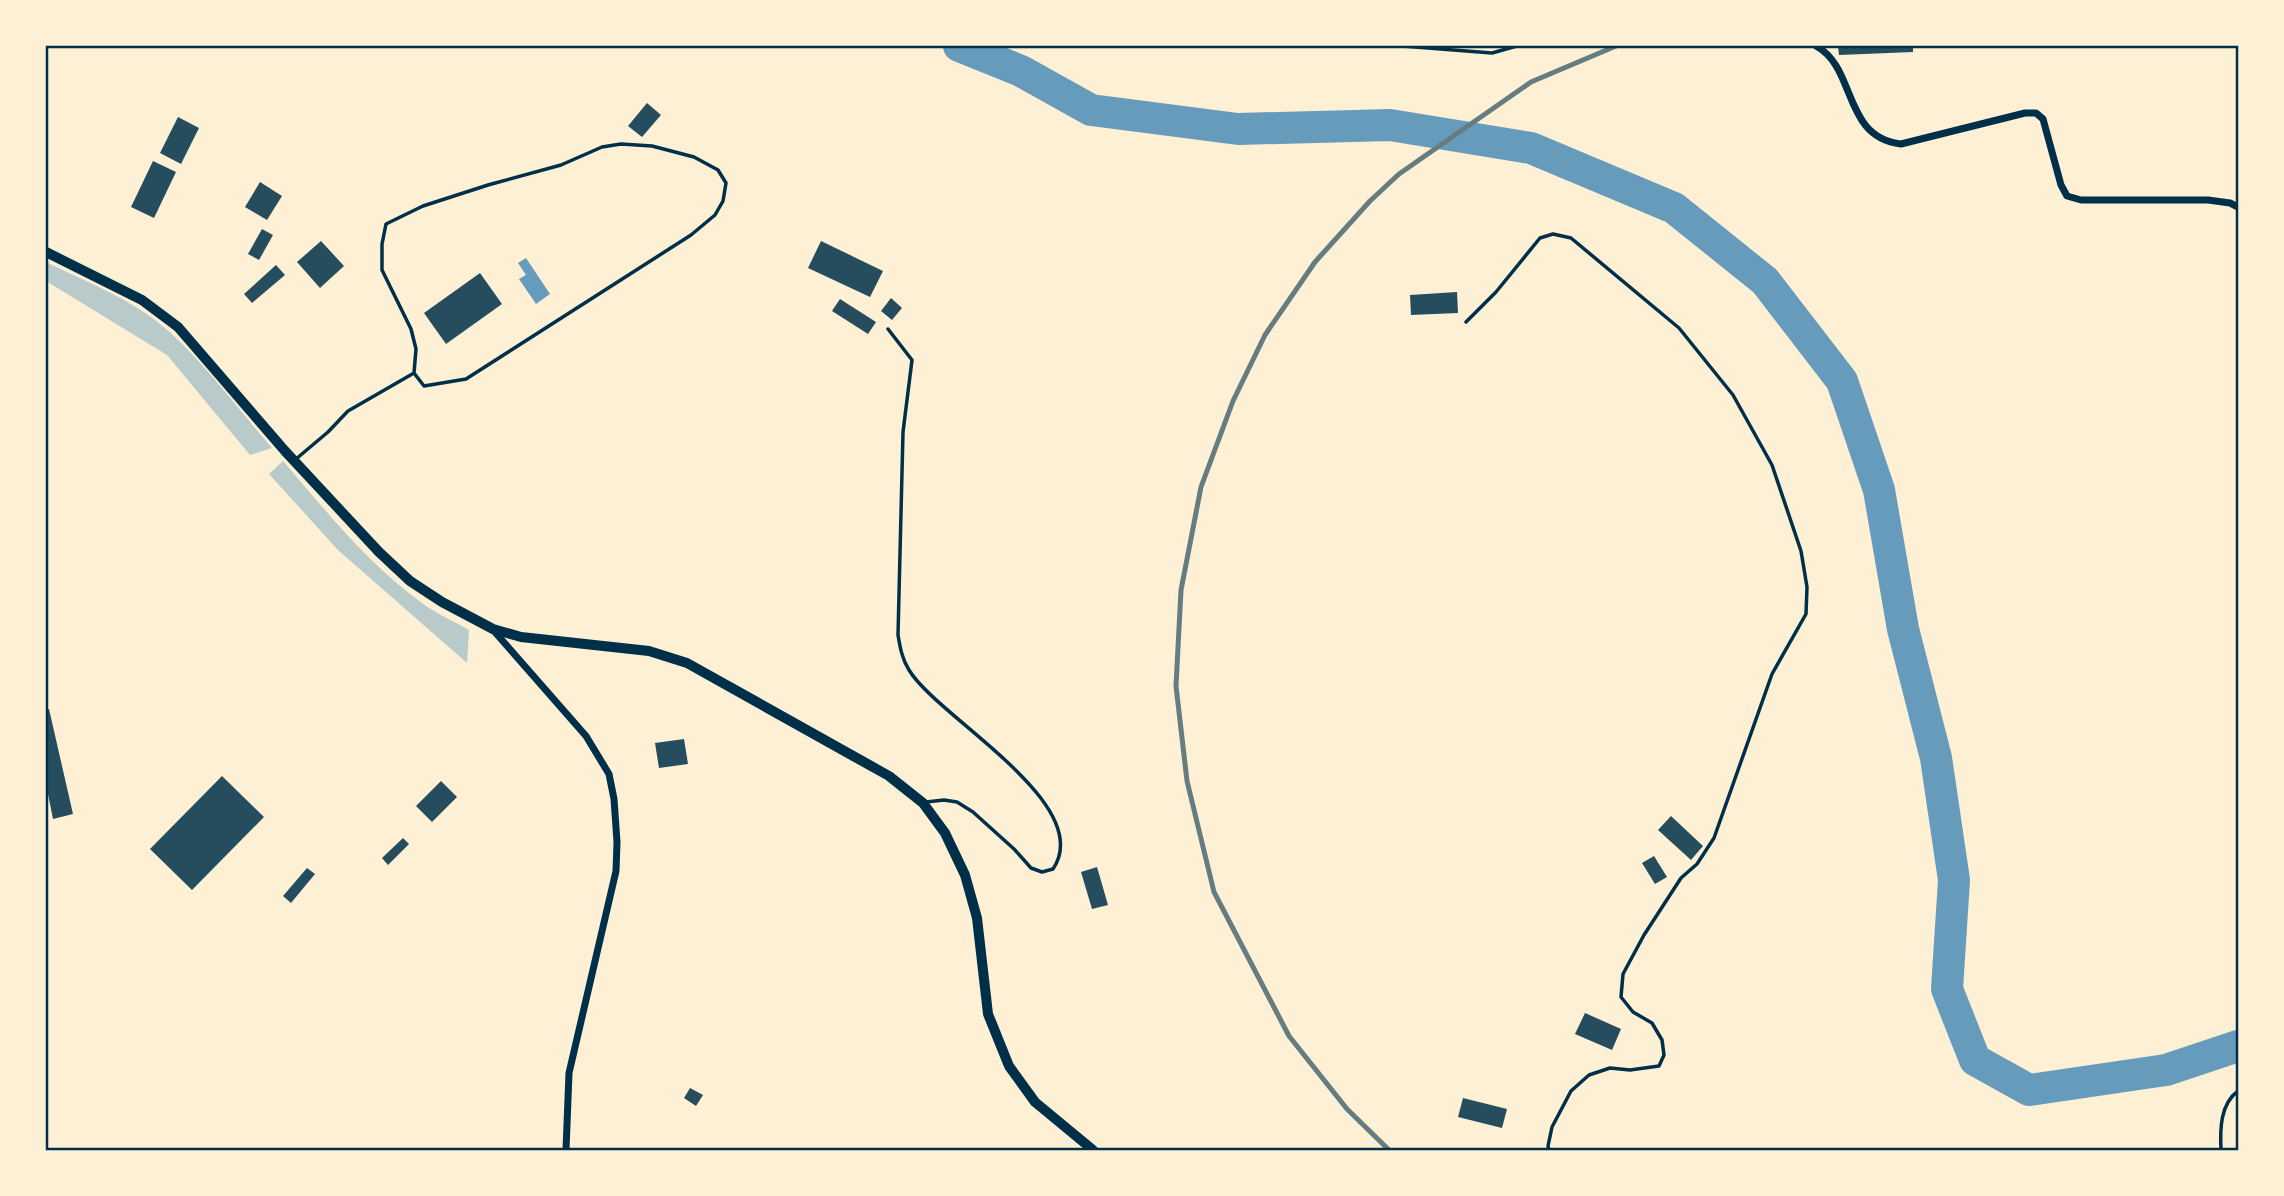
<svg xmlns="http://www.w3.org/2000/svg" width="2284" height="1196" font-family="'Work Sans',sans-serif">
	<rect width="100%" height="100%" fill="#fdf0d5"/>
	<g fill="#b9caca">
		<path d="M46,262C80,279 119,294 151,317C194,348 236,407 272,448L250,455L167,355L46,281Z"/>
		<path d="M283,461C326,511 368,564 422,603C436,614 454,621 469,630L467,663L338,550L269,474Z"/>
	</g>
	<polygon fill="#669bbc" points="526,258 550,294 536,304 519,279 526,275 518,263"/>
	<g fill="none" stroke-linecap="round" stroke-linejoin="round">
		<polyline stroke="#669bbc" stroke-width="32" points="959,46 1021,71 1091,110 1238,129 1390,125 1531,148 1674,208 1765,281 1842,381 1879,490 1903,629 1936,758 1954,880 1947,989 1975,1060 2029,1090 2166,1070 2238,1046"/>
	</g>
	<g fill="#264d5e">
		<polygon points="1838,46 1913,46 1913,52 1839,55"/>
		<polygon points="647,103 661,115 642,137 628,126"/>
		<polygon points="178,117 199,128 181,164 160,153"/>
		<polygon points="153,161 176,172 154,218 131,207"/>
		<polygon points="260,182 282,196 267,220 245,207"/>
		<polygon points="262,229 273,235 259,260 248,254"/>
		<polygon points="321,241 344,266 320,288 297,262"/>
		<polygon points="821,241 883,271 870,297 808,268"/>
		<polygon points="276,265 285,275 252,303 244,294"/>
		<polygon points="480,273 502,304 446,344 424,313"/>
		<polygon points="1457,292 1458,313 1411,315 1410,295"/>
		<polygon points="891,298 902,308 892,320 881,311"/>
		<polygon points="840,299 876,322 868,334 832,311"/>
		<polygon points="49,709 73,814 53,819 46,784 46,710"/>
		<polygon points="684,739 688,764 659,768 655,743"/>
		<polygon points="222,776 264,817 192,890 150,849"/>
		<polygon points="441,781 457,797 432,822 416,806"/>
		<polygon points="1671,816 1703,846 1691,860 1658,830"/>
		<polygon points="403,838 409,844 388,865 382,858"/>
		<polygon points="1654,856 1667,877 1655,884 1642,863"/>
		<polygon points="1097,867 1108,905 1092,909 1081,872"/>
		<polygon points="307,868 315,874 291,903 283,896"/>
		<polygon points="1585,1013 1621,1029 1612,1050 1575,1034"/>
		<polygon points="690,1088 703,1095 696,1106 684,1098"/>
		<polygon points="1463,1098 1507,1109 1502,1128 1458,1117"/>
	</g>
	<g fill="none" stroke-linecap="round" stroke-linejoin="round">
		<polyline stroke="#003049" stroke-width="3.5" points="1402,46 1492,53 1517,46"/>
		<g stroke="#003049" stroke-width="3.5">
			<polyline points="1466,322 1496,292 1540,238 1553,234 1571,238 1679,328 1733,395 1772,465 1801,551 1807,587 1806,614 1772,674 1714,838 1697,864 1681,878 1644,935 1623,974 1621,997 1633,1012 1652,1023 1662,1040 1664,1055 1659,1066 1630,1070 1610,1068 1589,1075 1571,1091 1552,1127 1548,1146 1549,1150"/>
			<path d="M888,329L912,360L903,432L898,635C900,647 902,659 909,670C937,717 1097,804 1053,869L1042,872L1031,868L1014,849L973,812L957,802L944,800L926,802"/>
			<polyline points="296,459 328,432 348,411 414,373 424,386 466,379 691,235 715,215 723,201 726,183 718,170 694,157 652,146 621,144 602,147 561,165 488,185 423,206 386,224 382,244 382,270 411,329 416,349 414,373"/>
			<path d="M2221,1150C2220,1130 2220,1104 2238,1091"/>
		</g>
		<g stroke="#003049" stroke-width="7">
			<path d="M1816,46C1857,68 1842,137 1901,144L2025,113H2036L2043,119L2061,185L2067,196L2081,200H2208L2230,203L2238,207"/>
			<polyline points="494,631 586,736 609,774 614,799 617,842 616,871 569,1073 566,1150"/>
		</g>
		<polyline stroke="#003049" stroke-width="10" points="46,252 142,300 178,327 285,451 379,552 410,581 442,602 493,629 521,637 649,651 687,663 889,776 923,803 945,833 965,875 977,918 988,1014 1009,1066 1035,1102 1093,1150"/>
		<polyline stroke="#657d81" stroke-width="5" points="1389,1150 1347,1109 1289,1036 1214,892 1187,781 1176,686 1181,590 1201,487 1233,401 1265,335 1315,262 1370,201 1399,174 1531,82 1616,46"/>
	</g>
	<rect width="2284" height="1196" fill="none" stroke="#fdf0d5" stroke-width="94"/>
	<rect x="47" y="47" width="2190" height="1102" fill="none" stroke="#003049" stroke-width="2.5"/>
</svg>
